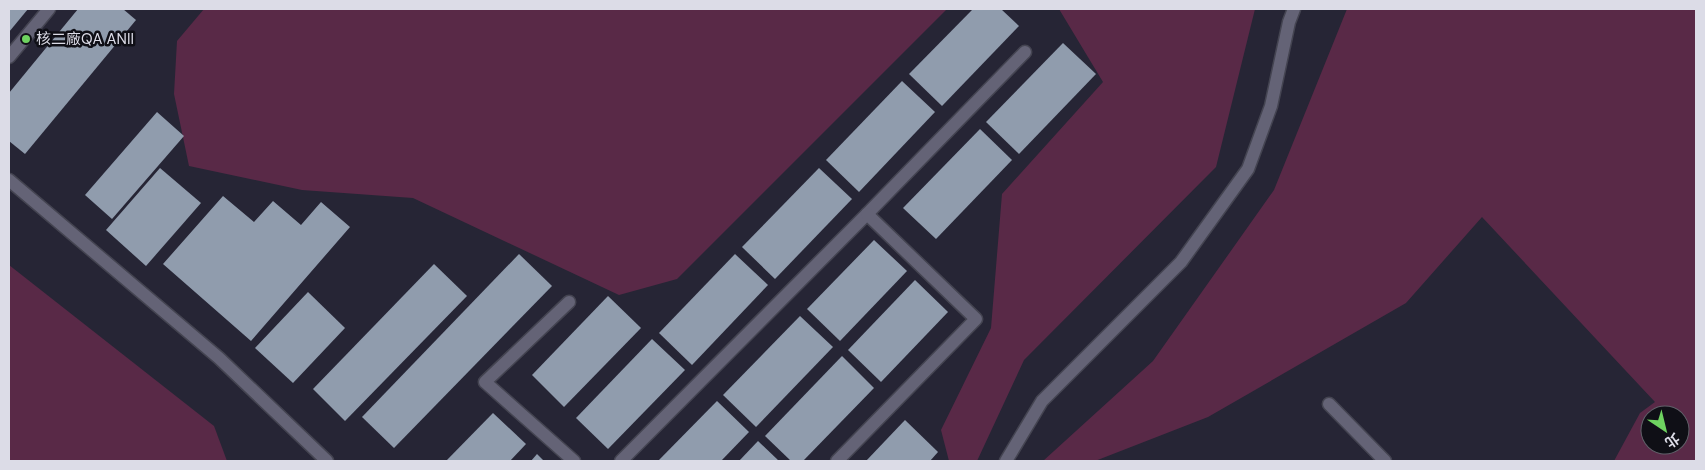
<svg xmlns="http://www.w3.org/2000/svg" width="1705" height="470" font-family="'DM Sans','Noto Sans TC',sans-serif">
	<rect width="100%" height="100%" fill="#262535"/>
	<g fill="#592947" fill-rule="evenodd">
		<polygon points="204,9 947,9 677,279 619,295 413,198 302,190 189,166 174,94 177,41"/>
		<polygon points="1059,9 1255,9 1216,167 1024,360 977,461 949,461 941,430 991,328 1002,194 1103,82"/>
		<path d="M1347,9H1696V461H1614L1640,413L1655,402L1482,217L1406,303L1208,417L1095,461H1043L1153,361L1274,190ZM1650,415H1680V445H1650Z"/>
		<polygon points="9,265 214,426 227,461 9,461"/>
	</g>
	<g fill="#909cad">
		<polygon points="9,9 28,9 9,32"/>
		<polygon points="78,9 123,9 136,20 25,154 9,141 9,93"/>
		<polygon points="973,9 1001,9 1019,26 942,106 909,74"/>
		<polygon points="1063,43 1096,74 1019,154 986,122"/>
		<polygon points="902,81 935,112 859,192 826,160"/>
		<polygon points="157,112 184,136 112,219 85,195"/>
		<polygon points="980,129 1012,160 936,239 903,208"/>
		<polygon points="160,168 201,203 146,266 106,230"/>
		<polygon points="819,168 852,199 775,279 742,247"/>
		<polygon points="223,196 254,222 273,201 301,225 321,202 350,227 251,341 163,264"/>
		<polygon points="874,240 907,271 840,341 807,309"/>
		<polygon points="519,254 552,286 394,448 362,417"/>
		<polygon points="735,254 768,285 692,365 659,333"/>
		<polygon points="434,264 467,296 345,421 313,389"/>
		<polygon points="915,280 948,312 881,382 848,350"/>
		<polygon points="308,292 345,328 293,383 255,348"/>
		<polygon points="608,296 641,328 564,407 532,375"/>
		<polygon points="800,316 833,347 756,427 723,395"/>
		<polygon points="652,339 685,370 608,449 576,418"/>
		<polygon points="842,356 874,388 803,461 791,461 765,436"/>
		<polygon points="717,401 749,432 721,461 658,461"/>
		<polygon points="493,413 526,444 510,461 446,461"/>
		<polygon points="905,420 938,452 930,461 866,461"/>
		<polygon points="758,441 779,461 739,461"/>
		<polygon points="537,454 544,461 531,461"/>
	</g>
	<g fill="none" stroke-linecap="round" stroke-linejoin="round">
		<g stroke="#444451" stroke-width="15">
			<g id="lane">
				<polyline points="9,57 49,9"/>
				<polyline points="9,180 219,358 327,461"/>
				<polyline points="569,302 485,382 574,461"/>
				<polyline points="1329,404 1385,461"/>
				<polyline points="621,461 867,214 1025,52"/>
				<polyline points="837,461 976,319 867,214"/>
				<polyline points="1006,461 1042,401 1181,262 1248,169 1271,106 1289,22 1294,9"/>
			</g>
		</g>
		<use href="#lane" stroke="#646376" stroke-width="12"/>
	</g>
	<circle fill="#6ed360" stroke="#0f0f16" stroke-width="2" cx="26" cy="39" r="5"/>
	<g text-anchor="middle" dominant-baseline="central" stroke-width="5" stroke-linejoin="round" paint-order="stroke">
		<g font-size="15" fill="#dcdce7" stroke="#0f0f16" text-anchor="start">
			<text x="36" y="39">核二廠QA ANII</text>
		</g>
	</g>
	<rect width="1705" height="470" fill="none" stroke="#dcdce7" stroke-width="20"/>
	<g transform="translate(1665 430) rotate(145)"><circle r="24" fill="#0f0f16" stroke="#61616a"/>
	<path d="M0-4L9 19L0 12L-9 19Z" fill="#6ed360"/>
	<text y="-8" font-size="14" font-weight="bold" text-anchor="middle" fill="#dcdce7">北</text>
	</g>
</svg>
